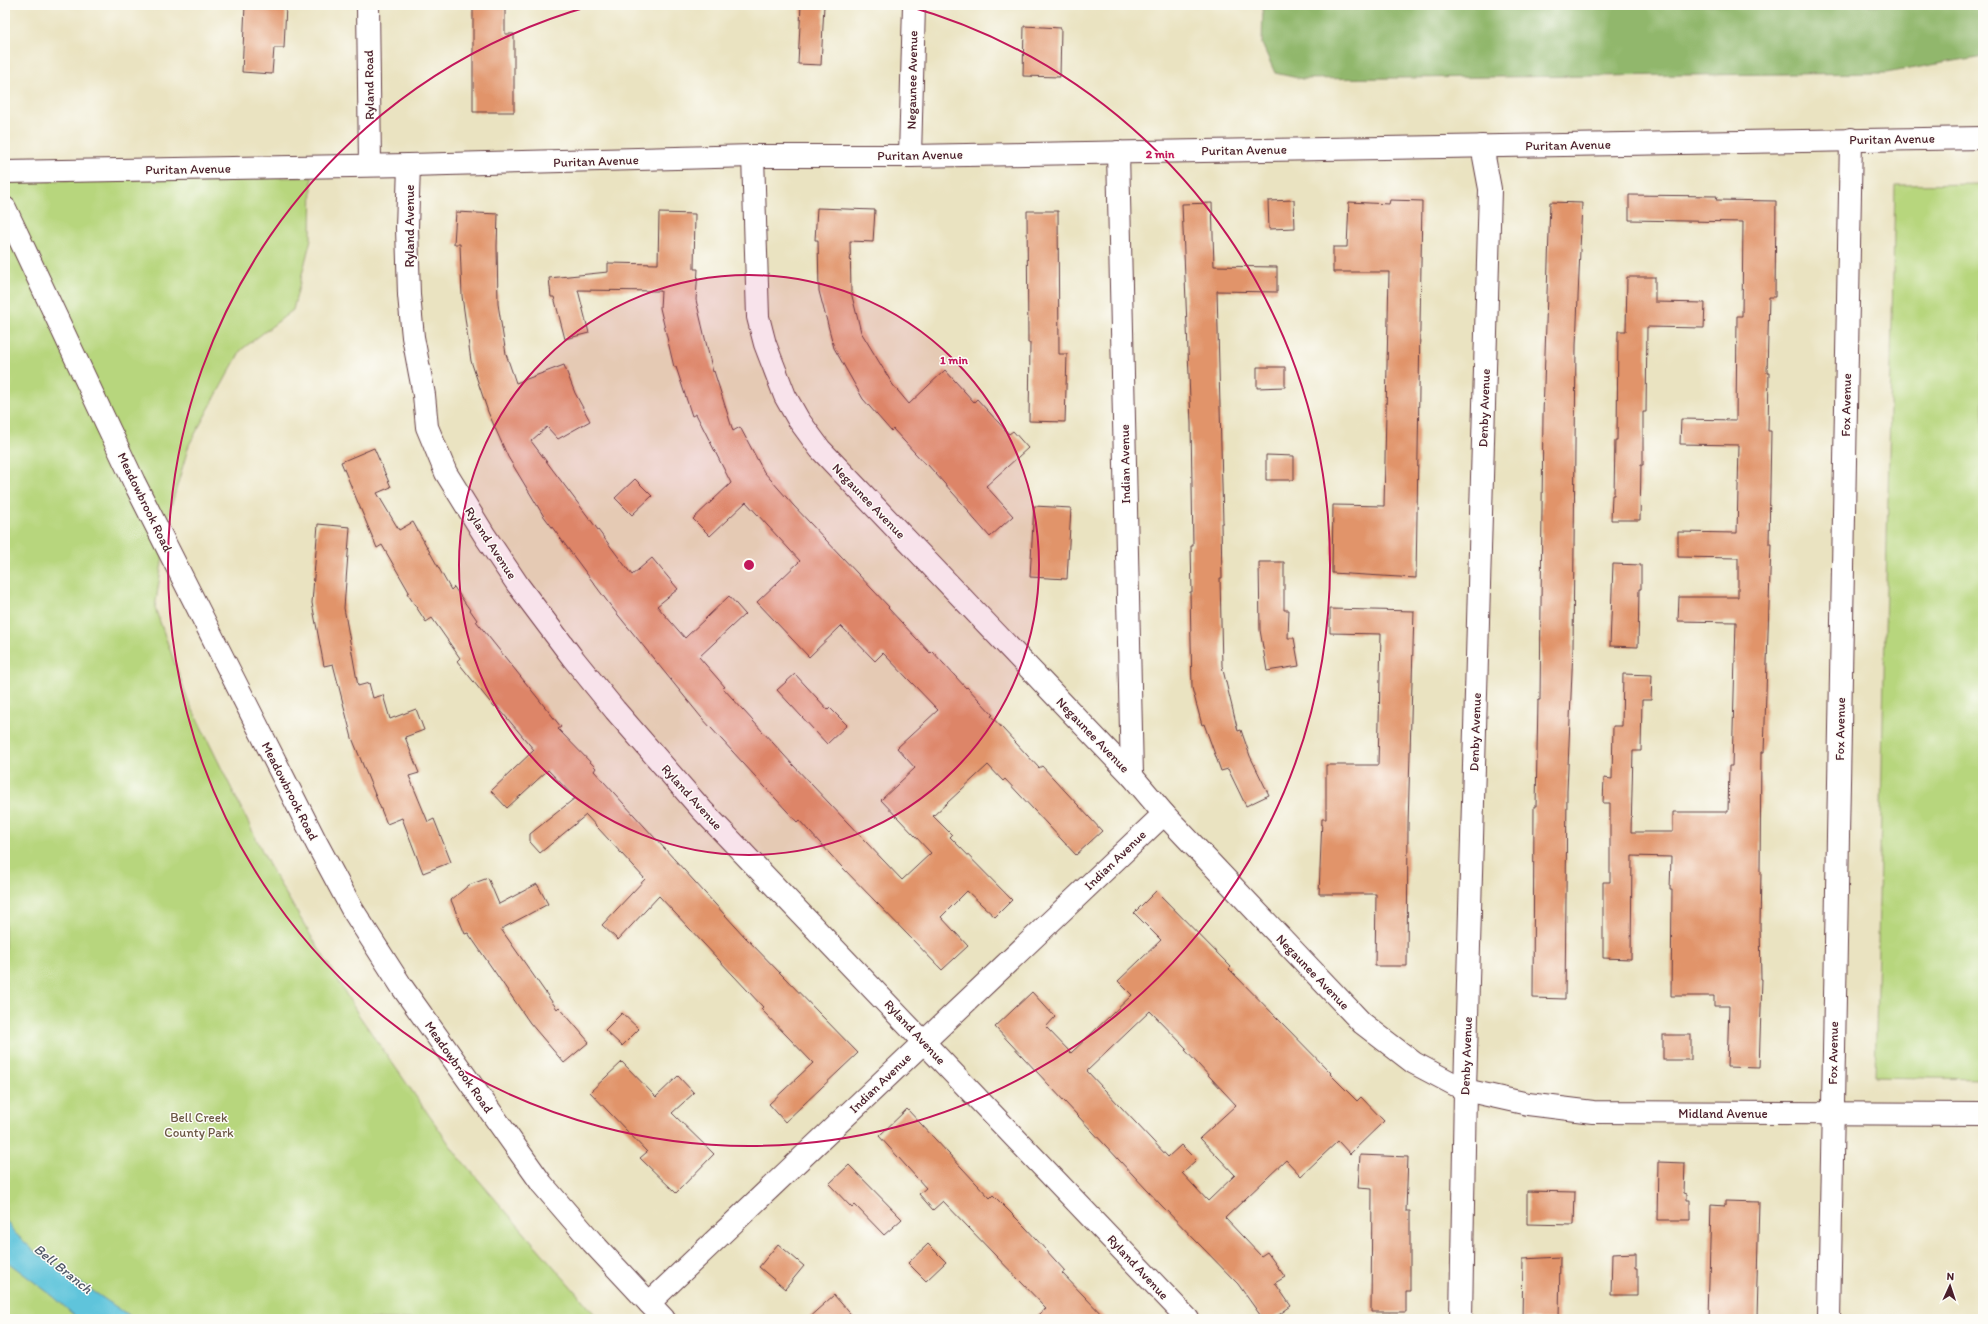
<svg xmlns="http://www.w3.org/2000/svg" width="1988" height="1324" font-family="Itim,sans-serif">
	<rect width="100%" height="100%" fill="#fdfcf7"/>
	<filter id="ink" filterUnits="userSpaceOnUse"><feTurbulence type="fractalNoise" baseFrequency=".025" numOctaves="2"/><feDisplacementMap in="SourceGraphic" scale="8" xChannelSelector="R" yChannelSelector="G"/><feConvolveMatrix kernelMatrix="1 2 1 2 8 2 1 2 1" color-interpolation-filters="sRGB"/></filter>
	<filter id="wash" filterUnits="userSpaceOnUse"><feTurbulence type="fractalNoise" baseFrequency=".012" numOctaves="4" result="noise"/><feDisplacementMap in="SourceGraphic" scale="16" xChannelSelector="R" yChannelSelector="G"/><feGaussianBlur stdDeviation="0.9" result="paint"/><feColorMatrix in="noise" values="0 0 0 0 0 0 0 0 0 0 0 0 0 0 0 0 0 1.4 0 .05"/><feComposite in="paint" operator="in"/></filter>
	<g filter="url(#wash)">
		<rect width="100%" height="100%" fill="#eae3c1"/>
		<g fill="#b7d67d" stroke="#807a54">
			<polygon points="312,177 311,239 293,310 241,350 189,445 170,510 155,608 188,700 272,871 358,1014 457,1155 599,1319 5,1319 5,181"/>
			<polygon points="1983,184 1983,1079 1875,1077 1895,185"/>
		</g>
		<polygon fill="#91b76c" stroke="#6e6b4c" points="1263,5 1983,5 1983,56 1886,73 1302,79 1275,73 1262,44"/>
		<polygon fill="#5ec4db" stroke="#547283" points="5,1219 14,1232 34,1251 134,1319 78,1319 54,1297 5,1260"/>
		<g id="blocks">
			<g fill="#e1946a" fill-rule="evenodd">
				<polygon points="245,5 286,5 284,48 274,48 272,74 242,72"/>
				<polygon points="473,5 505,5 505,34 514,34 514,112 473,112"/>
				<polygon points="801,5 824,5 821,65 798,64"/>
				<polygon points="1024,26 1061,28 1060,77 1023,76"/>
				<polygon points="1629,195 1717,196 1716,200 1776,201 1775,297 1769,297 1767,373 1769,373 1768,431 1771,431 1769,544 1771,544 1764,752 1761,752 1760,871 1761,872 1760,926 1761,979 1762,979 1759,1068 1727,1067 1729,1006 1714,1006 1714,996 1671,996 1672,889 1670,889 1671,857 1632,856 1631,959 1603,958 1603,882 1610,882 1610,803 1603,803 1604,778 1612,779 1613,726 1622,726 1623,674 1652,675 1651,700 1642,700 1641,751 1633,751 1631,832 1673,832 1673,812 1728,812 1729,766 1732,766 1736,622 1678,621 1679,597 1738,597 1738,558 1678,557 1678,532 1737,533 1739,445 1680,444 1681,419 1736,420 1737,316 1742,316 1743,222 1629,220"/>
				<polygon points="1294,200 1295,228 1269,229 1268,201"/>
				<polygon points="1390,200 1422,201 1416,578 1332,573 1333,505 1384,506 1389,272 1333,272 1333,247 1347,247 1349,202 1389,204"/>
				<polygon points="1550,202 1582,203 1576,345 1573,648 1567,791 1565,999 1533,998 1534,806 1536,806 1538,700 1540,700 1543,415"/>
				<polygon points="1212,203 1214,266 1277,267 1277,292 1217,291 1223,523 1221,523 1222,578 1220,578 1222,666 1238,731 1241,730 1250,756 1269,795 1246,806 1228,769 1221,771 1204,724 1202,725 1192,688 1190,592 1192,592 1191,546 1193,546 1191,424 1182,204"/>
				<polygon points="817,208 875,210 873,242 850,241 851,292 861,332 893,385 909,404 945,370 974,402 977,399 1009,434 1013,431 1028,448 986,486 1013,516 990,537 968,512 969,511 927,464 926,465 893,429 891,431 863,399 834,348 819,291 818,240 815,240"/>
				<polygon points="1027,211 1058,211 1059,354 1067,354 1065,422 1029,421 1030,343 1028,343"/>
				<polygon points="456,212 498,214 497,246 498,304 506,354 516,383 564,365 575,393 590,421 558,439 547,427 531,441 632,575 652,558 678,589 657,606 685,638 729,596 745,614 699,657 725,687 723,688 793,765 902,880 931,853 881,800 915,768 897,748 938,710 883,653 875,661 841,626 809,657 757,602 800,561 746,502 710,536 693,519 731,483 696,414 692,416 676,367 674,367 660,308 661,291 578,290 589,333 565,339 554,297 551,297 549,278 608,272 608,263 658,264 659,213 695,214 694,269 698,269 696,300 713,372 714,371 733,431 740,427 764,472 794,506 889,607 888,608 930,653 932,651 966,688 967,687 993,715 991,716 1039,768 1042,766 1102,831 1076,855 1005,779 1003,781 988,765 933,816 952,835 950,837 1012,900 995,917 967,891 941,917 968,946 942,970 841,866 799,820 797,822 701,717 610,605 543,515 508,457 488,412 471,361 462,296 460,244 454,244"/>
				<polygon points="1627,277 1655,277 1655,302 1705,303 1704,328 1647,327 1646,412 1643,412 1643,465 1641,465 1640,520 1611,520 1612,495 1614,495 1615,440 1617,440 1618,331 1626,331"/>
				<polygon points="1257,367 1285,367 1285,387 1257,388"/>
				<polygon points="374,448 391,487 377,493 399,530 413,522 451,590 454,587 477,620 476,621 561,727 558,729 596,768 594,771 745,937 858,1053 785,1122 769,1104 813,1063 761,1009 763,1007 659,896 618,940 602,925 645,879 586,815 540,853 530,842 530,834 575,798 548,770 507,808 491,791 534,750 496,705 494,707 457,661 460,658 432,618 426,622 407,593 409,592 382,545 377,548 341,462"/>
				<polygon points="1266,455 1294,456 1294,480 1266,480"/>
				<polygon points="635,479 652,496 632,515 615,498"/>
				<polygon points="1034,506 1071,508 1067,579 1030,577"/>
				<polygon points="318,524 350,527 344,608 358,686 369,683 373,698 383,695 390,719 416,709 424,730 405,737 419,773 409,776 428,822 434,819 451,862 423,873 402,818 387,824 352,738 333,664 324,666 312,603"/>
				<polygon points="1259,562 1284,562 1284,610 1289,610 1288,638 1294,638 1299,666 1267,671 1260,630"/>
				<polygon points="1613,564 1641,565 1641,589 1639,589 1638,647 1610,646"/>
				<polygon points="1330,609 1414,611 1408,825 1407,966 1375,966 1376,894 1319,894 1322,819 1326,819 1326,765 1378,765 1381,634 1330,633"/>
				<polygon points="795,674 828,710 830,708 847,725 827,744 777,690"/>
				<polygon points="488,878 499,904 537,884 548,904 501,929 557,1009 559,1007 589,1042 564,1063 530,1023 468,933 465,934 451,900 469,885"/>
				<path d="M1156,891L1231,967L1229,969L1331,1073L1330,1074L1357,1101L1361,1097L1384,1121L1350,1154L1338,1141L1301,1176L1286,1160L1225,1218L1261,1256L1267,1252L1285,1277L1275,1283L1291,1306L1273,1319H1263L1238,1284L1161,1205L995,1027L1032,992L1055,1017L1046,1027L1071,1053L1132,995L1118,981L1161,940L1134,913ZM1150,1011L1187,1049L1185,1050L1236,1105L1200,1138L1235,1175L1208,1201L1182,1173L1196,1160L1181,1145L1168,1157L1087,1071Z"/>
				<polygon points="622,1013 639,1029 622,1046 605,1030"/>
				<rect x="1663" y="1035" width="28" height="25"/>
				<polygon points="622,1062 656,1097 678,1076 694,1093 672,1113 714,1154 676,1193 640,1158 647,1152 590,1092"/>
				<polygon points="907,1109 990,1198 993,1195 1026,1228 1065,1271 1062,1273 1106,1319 1033,1319 1046,1308 943,1201 933,1210 919,1194 926,1188 879,1136"/>
				<polygon points="1360,1155 1408,1157 1406,1211 1410,1211 1410,1291 1406,1291 1406,1312 1371,1312 1372,1189 1358,1188"/>
				<polygon points="1658,1162 1685,1163 1684,1193 1687,1194 1687,1200 1690,1200 1690,1220 1657,1220"/>
				<polygon points="849,1165 902,1219 884,1235 855,1205 852,1208 829,1184"/>
				<polygon points="1527,1191 1575,1192 1574,1225 1527,1224"/>
				<polygon points="1725,1201 1759,1202 1756,1319 1708,1319 1711,1205 1725,1206"/>
				<polygon points="778,1244 804,1266 785,1289 759,1267"/>
				<polygon points="928,1244 946,1262 926,1281 908,1263"/>
				<polygon points="1636,1253 1636,1268 1638,1268 1638,1295 1611,1295 1612,1254"/>
				<polygon points="1560,1257 1559,1319 1522,1319 1523,1259"/>
				<polygon points="834,1295 855,1319 807,1319"/>
			</g>
		</g>
	</g>
	<g filter="url(#ink)">
		<use href="#blocks" fill-opacity="0" stroke="#623c42" stroke-width="1"/>
		<g fill="none" stroke-linecap="round" stroke-linejoin="round">
			<g stroke="#623c42" stroke-width="24">
				<g id="minor">
					<polyline points="368,5 370,165"/>
					<polyline points="1118,152 1132,776"/>
					<polyline points="753,156 758,317 765,344 785,396 798,419 820,449 1132,776 1164,814 1362,1023 1414,1063 1465,1090 1528,1104 1593,1112 1983,1114"/>
					<polyline points="910,156 914,5"/>
					<polyline points="409,165 407,228 409,295 413,337 424,395 427,427 446,473 485,536 518,585 572,657 615,710 702,810 1188,1319"/>
					<polyline points="5,172 409,165 753,156 910,156 1983,138"/>
					<polyline points="5,208 134,482 317,844 352,909 402,987 542,1184 592,1242 664,1319"/>
					<polyline points="649,1303 1164,814"/>
					<polyline points="1461,1319 1465,1090 1490,189 1482,146"/>
					<polyline points="1829,1319 1851,139"/>
				</g>
			</g>
			<use href="#minor" stroke="#fff" stroke-width="22"/>
		</g>
	</g>
	<circle cx="749" cy="565" r="290" fill="#c2185b" fill-opacity=".12"/>
	<g fill="none" stroke="#c2185b" stroke-width="2">
		<circle cx="749" cy="565" r="290"/>
		<path d="M904 5A581 581 0 1 1 594 5"/>
	</g>
	<g text-anchor="middle" dominant-baseline="central" stroke-width="3" stroke-linejoin="round" paint-order="stroke">
		<g font-size="13" fill="#4a1f2b" stroke="#fdfcf7">
			<text transform="translate(912 80) rotate(-89)">Negaunee Avenue</text>
			<text transform="translate(369 85) rotate(-91)">Ryland Road</text>
			<text transform="translate(1892 139) rotate(-1)">Puritan Avenue</text>
			<text transform="translate(1568 145) rotate(-1)">Puritan Avenue</text>
			<text transform="translate(1244 150) rotate(-1)">Puritan Avenue</text>
			<text transform="translate(920 155) rotate(-1)">Puritan Avenue</text>
			<text transform="translate(596 161) rotate(-2)">Puritan Avenue</text>
			<text transform="translate(188 169) rotate(-1)">Puritan Avenue</text>
			<text transform="translate(409 226) rotate(-90)">Ryland Avenue</text>
			<text transform="translate(1846 405) rotate(-89)">Fox Avenue</text>
			<text transform="translate(1484 408) rotate(-88)">Denby Avenue</text>
			<text transform="translate(1125 464) rotate(-91)">Indian Avenue</text>
			<text transform="translate(869 501) rotate(46)">Negaunee Avenue</text>
			<text transform="translate(145 502) rotate(64)">Meadowbrook Road</text>
			<text transform="translate(491 543) rotate(57)">Ryland Avenue</text>
			<text transform="translate(1840 729) rotate(-89)">Fox Avenue</text>
			<text transform="translate(1475 732) rotate(-88)">Denby Avenue</text>
			<text transform="translate(1093 735) rotate(46)">Negaunee Avenue</text>
			<text transform="translate(290 791) rotate(63)">Meadowbrook Road</text>
			<text transform="translate(692 797) rotate(48)">Ryland Avenue</text>
			<text transform="translate(1115 860) rotate(-44)">Indian Avenue</text>
			<text transform="translate(1313 972) rotate(46)">Negaunee Avenue</text>
			<text transform="translate(915 1032) rotate(47)">Ryland Avenue</text>
			<text transform="translate(1833 1053) rotate(-89)">Fox Avenue</text>
			<text transform="translate(1466 1056) rotate(-88)">Denby Avenue</text>
			<text transform="translate(459 1067) rotate(55)">Meadowbrook Road</text>
			<text transform="translate(880 1083) rotate(-44)">Indian Avenue</text>
			<text x="1723" y="1113">Midland Avenue</text>
			<text transform="translate(1138 1267) rotate(47)">Ryland Avenue</text>
		</g>
		<g font-size="13" fill="#6b5644" stroke="#fdfcf7">
			<text x="199" y="1117">Bell Creek<tspan x="199" dy="15">County Park</tspan></text>
		</g>
		<g font-size="14" font-style="italic" fill="#515969" stroke="#fdfcf7">
			<text transform="translate(63 1269) rotate(39)">Bell Branch</text>
		</g>
	</g>
	<circle cx="749" cy="565" r="6" fill="#c2185b" stroke="#fdfcf7" stroke-width="2"/>
	<g font-size="12" text-anchor="middle" font-weight="bold" fill="#c2185b" stroke="#fdfcf7" stroke-width="3" stroke-linejoin="round" paint-order="stroke">
		<text x="1160" y="158">2 min</text>
		<text x="954" y="364">1 min</text>
	</g>
	<rect width="1988" height="1324" fill="none" stroke="#fdfcf7" stroke-width="20"/>
	<g transform="translate(1950 1286) rotate(3)" stroke="#fdfcf7" stroke-width="3" paint-order="stroke">
	<path d="M0-3L7 15L0 10L-7 15Z" fill="#4a1f2b"/>
	<text y="-6" font-size="11" font-weight="bold" text-anchor="middle" fill="#4a1f2b">N</text>
	</g>
</svg>
